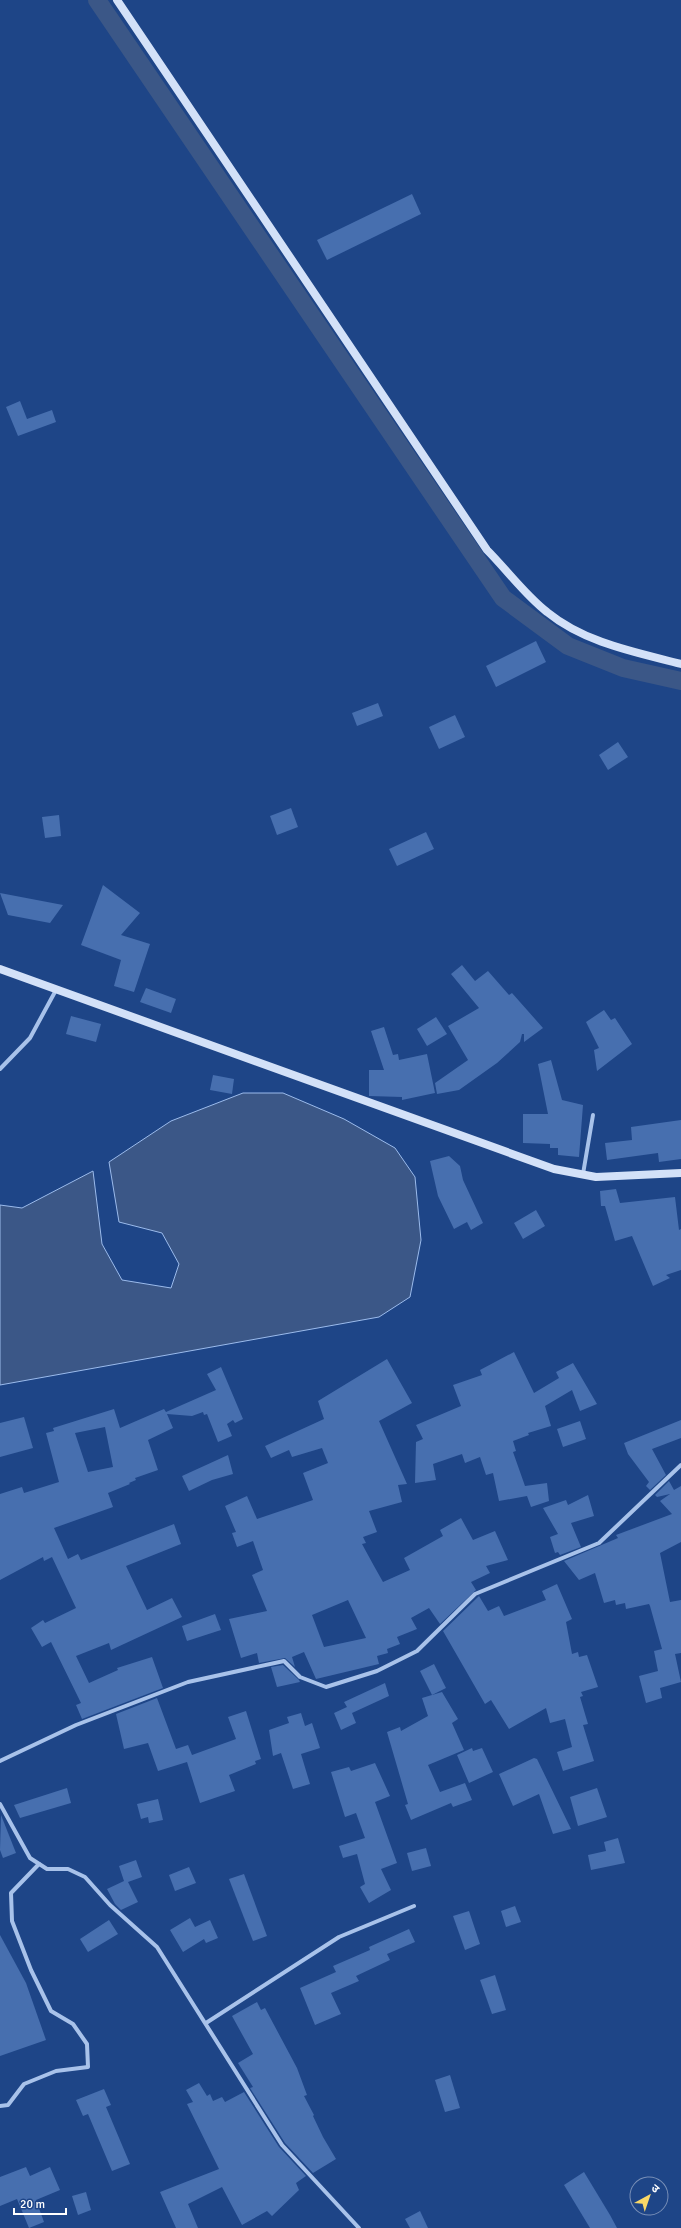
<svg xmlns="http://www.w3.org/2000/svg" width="681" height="2228" font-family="Signika,'Noto Sans Devanagari',sans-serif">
	<rect width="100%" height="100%" fill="#1e4587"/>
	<polygon fill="#3b5787" stroke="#9bbbec" points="243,1093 283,1093 344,1119 395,1148 415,1177 421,1240 410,1297 379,1317 0,1385 0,1205 22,1208 93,1171 102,1244 122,1280 171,1288 179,1264 162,1233 119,1222 109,1162 171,1121"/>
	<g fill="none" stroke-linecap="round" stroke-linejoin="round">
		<polyline stroke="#3b5787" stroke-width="18" points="97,0 503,598 568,646 623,668 681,681"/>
	</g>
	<g fill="#476faf" fill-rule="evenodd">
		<polygon points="412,194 421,214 327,260 317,240"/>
		<polygon points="20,401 27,419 52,410 56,422 18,436 6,407"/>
		<polygon points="536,641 546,662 496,687 486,666"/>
		<polygon points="378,703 383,716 357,726 352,713"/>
		<polygon points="455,715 465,737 439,749 429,727"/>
		<polygon points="618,742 628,757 608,770 599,755"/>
		<polygon points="291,808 298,827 277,835 270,816"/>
		<polygon points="59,815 61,836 45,838 42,817"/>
		<polygon points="426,832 434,849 397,866 389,849"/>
		<polygon points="103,885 140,913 121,935 150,944 134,992 114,986 121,960 81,945"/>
		<polygon points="0,893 63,905 50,923 8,915"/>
		<polygon points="462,965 475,981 488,971 509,995 512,993 543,1028 524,1042 524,1034 522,1034 520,1042 497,1063 459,1090 437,1094 435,1083 468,1060 448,1026 479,1008 451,974"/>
		<polygon points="146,988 176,999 171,1013 140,1002"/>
		<polygon points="604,1010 611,1020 615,1018 632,1044 597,1071 594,1050 599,1048 586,1022"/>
		<polygon points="71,1016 101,1024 96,1042 66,1034"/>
		<polygon points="436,1017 447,1034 427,1046 417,1029"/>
		<polygon points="384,1027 393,1055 398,1054 399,1060 427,1054 435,1093 402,1100 402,1097 369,1096 369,1070 384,1070 371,1031"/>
		<polygon points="551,1060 562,1100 583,1105 579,1157 558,1155 558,1148 550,1148 550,1144 523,1143 523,1114 548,1114 538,1064"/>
		<polygon points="213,1075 234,1079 232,1094 210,1090"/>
		<polygon points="681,1120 681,1159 659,1162 658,1153 607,1160 605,1143 632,1140 631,1127"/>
		<polygon points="449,1156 460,1166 463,1180 483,1223 471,1230 467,1222 454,1229 438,1196 430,1161"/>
		<polygon points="616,1189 620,1203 675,1197 679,1230 681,1229 681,1270 666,1275 670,1278 653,1286 632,1236 615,1241 605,1206 601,1206 600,1191"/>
		<polygon points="536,1210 545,1226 523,1239 514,1223"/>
		<polygon points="514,1352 534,1393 559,1378 556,1372 573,1363 597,1404 580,1411 572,1390 545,1406 551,1426 528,1433 529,1435 513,1441 516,1451 513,1452 525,1486 547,1483 549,1501 531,1507 527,1496 499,1501 493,1473 486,1475 480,1457 465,1463 462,1454 433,1464 436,1480 415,1483 416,1442 423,1439 416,1425 461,1406 453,1385 482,1375 480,1370"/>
		<path d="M387,1359L412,1403L379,1421L407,1484L398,1485L402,1502L369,1511L377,1532L363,1537L366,1543L362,1544L374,1566L383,1582L410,1570L404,1558L443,1536L440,1530L461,1518L473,1540L495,1531L508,1560L486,1566L490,1573L471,1582L476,1590L440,1624L429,1608L411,1618L417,1629L397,1637L400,1644L387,1649L388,1653L377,1656L379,1664L316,1679L304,1652L292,1657L295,1667L285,1658L259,1663L257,1653L241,1658L229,1619L267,1611L252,1575L263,1570L253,1541L237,1547L232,1533L236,1532L225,1506L247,1496L257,1519L313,1500L303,1473L328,1463L322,1448L292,1457L289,1450L271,1458L265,1446L324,1419L318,1401ZM348,1600L366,1638L324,1647L312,1615Z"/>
		<path d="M221,1367L243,1419L235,1423L233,1420L227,1424L232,1436L218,1442L207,1414L204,1415L203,1412L192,1416L167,1414L173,1428L148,1440L158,1470L135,1478L136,1480L129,1483L130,1484L108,1493L113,1507L54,1528L68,1559L78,1554L81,1560L174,1524L181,1544L126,1566L147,1610L172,1598L182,1617L111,1650L109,1643L76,1656L89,1683L118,1670L117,1668L152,1657L163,1688L82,1719L76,1705L81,1703L51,1642L42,1647L31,1628L43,1620L45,1623L76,1608L52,1557L44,1561L43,1557L0,1580V1494L22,1487L24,1493L59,1482L46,1433L54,1431L53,1428L114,1409L120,1428L164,1409L166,1412L216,1390L207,1374ZM105,1427L113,1467L88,1472L75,1433Z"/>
		<polygon points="24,1417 33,1448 0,1457 0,1423"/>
		<polygon points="681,1420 681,1438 652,1449 666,1475 650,1490 646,1486 649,1482 628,1454 624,1443"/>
		<polygon points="580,1421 586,1439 563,1447 557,1429"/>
		<polygon points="228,1455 233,1474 212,1480 189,1491 182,1476"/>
		<polygon points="669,1481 674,1490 681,1486 681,1542 660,1553 670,1602 681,1600 681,1653 675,1654 681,1682 660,1688 662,1698 646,1703 639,1676 658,1671 654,1651 662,1649 650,1606 649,1604 626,1609 625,1603 616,1605 615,1600 604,1603 595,1573 579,1580 564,1561 618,1538 616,1535 672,1514 660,1501 670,1494 657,1497 655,1495"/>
		<polygon points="588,1495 594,1516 571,1523 581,1547 560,1555 558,1552 555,1553 550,1537 558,1534 543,1508 566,1500 568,1505"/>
		<polygon points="557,1584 572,1619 566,1622 572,1654 578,1652 579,1657 587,1655 598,1687 581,1692 583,1696 580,1697 588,1724 583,1725 594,1761 563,1771 557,1752 572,1747 565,1719 550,1723 546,1708 509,1729 491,1700 485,1704 443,1631 479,1596 488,1611 499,1606 504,1616 546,1600 542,1591"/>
		<polygon points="215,1614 221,1630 187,1641 182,1626"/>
		<polygon points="434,1664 446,1688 432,1695 420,1671"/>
		<polygon points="283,1665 299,1680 300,1682 277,1687 271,1667"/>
		<polygon points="385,1683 389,1696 352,1713 356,1723 341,1730 334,1713 347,1707 344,1702"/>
		<polygon points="442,1692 458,1719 452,1723 464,1750 428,1765 440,1792 465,1783 472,1800 453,1807 451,1803 411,1820 405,1805 408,1804 387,1732 400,1727 401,1731 428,1716 422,1698"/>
		<polygon points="157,1698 176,1749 188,1745 192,1755 236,1739 228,1717 246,1711 261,1759 255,1761 256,1764 229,1775 235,1791 200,1803 187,1762 158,1771 148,1743 124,1749 116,1714"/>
		<polygon points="301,1713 305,1726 312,1723 320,1748 301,1754 310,1784 293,1789 281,1753 273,1756 269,1730 289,1723 287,1717"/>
		<polygon points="472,1748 473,1751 482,1748 493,1772 469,1783 457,1755"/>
		<polygon points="534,1758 537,1759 571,1829 553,1834 539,1794 513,1806 499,1774"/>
		<polygon points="375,1763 390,1796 375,1802 397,1863 381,1869 391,1890 369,1903 360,1887 365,1884 357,1854 343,1858 339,1846 365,1838 356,1813 345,1817 331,1772 349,1767 351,1771"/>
		<polygon points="67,1788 71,1803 20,1818 14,1805"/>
		<polygon points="597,1788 607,1817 578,1826 570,1797"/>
		<polygon points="158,1799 163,1820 149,1823 148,1817 141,1819 137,1804"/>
		<polygon points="1,1815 16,1853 3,1858 0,1850"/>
		<polygon points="618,1838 625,1863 591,1870 588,1855 606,1851 604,1842"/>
		<polygon points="426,1848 431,1866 412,1871 407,1853"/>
		<polygon points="136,1860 142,1877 128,1882 138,1902 121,1910 115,1904 107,1889 124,1881 119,1866"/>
		<polygon points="189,1867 196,1883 175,1891 169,1875"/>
		<polygon points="244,1874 267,1936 253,1941 229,1879"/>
		<polygon points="515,1906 521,1922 506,1927 501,1911"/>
		<polygon points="469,1911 480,1944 465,1950 453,1916"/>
		<polygon points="190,1918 195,1927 210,1920 218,1938 206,1943 204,1939 183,1952 170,1930"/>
		<polygon points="109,1920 118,1934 88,1952 80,1939"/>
		<polygon points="409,1929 415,1942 387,1954 390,1960 356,1976 359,1981 331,1993 341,2014 315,2025 300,1988 336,1972 333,1966 370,1950 369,1947"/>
		<polygon points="0,1935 26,1983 46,2040 0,2056"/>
		<polygon points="495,1975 506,2010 492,2014 480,1980"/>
		<polygon points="257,2002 261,2010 265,2008 297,2068 307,2095 304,2096 314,2115 313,2116 323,2137 336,2159 313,2173 285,2143 250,2088 253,2087 238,2063 253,2054 232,2016"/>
		<polygon points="450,2075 460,2108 445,2112 435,2080"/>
		<polygon points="199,2083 207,2096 210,2094 213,2101 222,2097 225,2102 244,2092 279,2147 306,2176 296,2183 299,2190 272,2216 267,2211 242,2225 222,2187 188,2204 198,2228 176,2228 160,2192 219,2169 187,2104 193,2102 186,2090"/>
		<polygon points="104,2089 111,2105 106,2107 130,2164 112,2171 88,2114 83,2116 76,2100"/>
		<polygon points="26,2167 30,2176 50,2167 60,2190 36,2200 44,2222 29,2228 17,2199 0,2206 0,2177"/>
		<polygon points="584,2172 610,2215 617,2228 590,2228 564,2185"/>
		<polygon points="86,2192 91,2210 78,2215 72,2196"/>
		<polygon points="420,2211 428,2228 410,2228 405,2219"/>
	</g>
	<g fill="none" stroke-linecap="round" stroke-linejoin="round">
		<g stroke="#a8c2ea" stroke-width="4">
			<polyline points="0,1069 30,1038 56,990"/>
			<polyline points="583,1174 593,1115"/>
			<polyline points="0,1761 76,1725 188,1682 284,1661 300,1677 326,1687 377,1671 417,1651 475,1594 599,1543 681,1465"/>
			<polyline points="0,1804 30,1858 47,1869 68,1869 85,1877 110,1905 157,1947 282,2145 359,2228"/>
			<polyline points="206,2023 339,1937 414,1906"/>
			<polyline points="0,2106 8,2105 24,2084 56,2071 88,2067 87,2044 73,2024 51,2011 31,1970 12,1921 11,1893 39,1864"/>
		</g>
		<g stroke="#d3e1f8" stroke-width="8">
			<path d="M117,0L487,550C507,570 525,595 547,612C585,643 635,652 681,664"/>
			<polyline points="0,969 554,1169 596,1177 681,1173"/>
		</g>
	</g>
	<g transform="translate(649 2196) rotate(40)"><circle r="19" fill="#1e4587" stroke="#788fb7"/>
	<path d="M0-3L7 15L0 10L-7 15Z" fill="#f9d867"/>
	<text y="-6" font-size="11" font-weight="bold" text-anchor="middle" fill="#ffffff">उ</text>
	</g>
	<path d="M14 2208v6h52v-6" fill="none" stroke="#ffffff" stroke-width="2"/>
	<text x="20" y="2208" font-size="12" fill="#ffffff" stroke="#1e4587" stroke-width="3" paint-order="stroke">20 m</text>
</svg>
